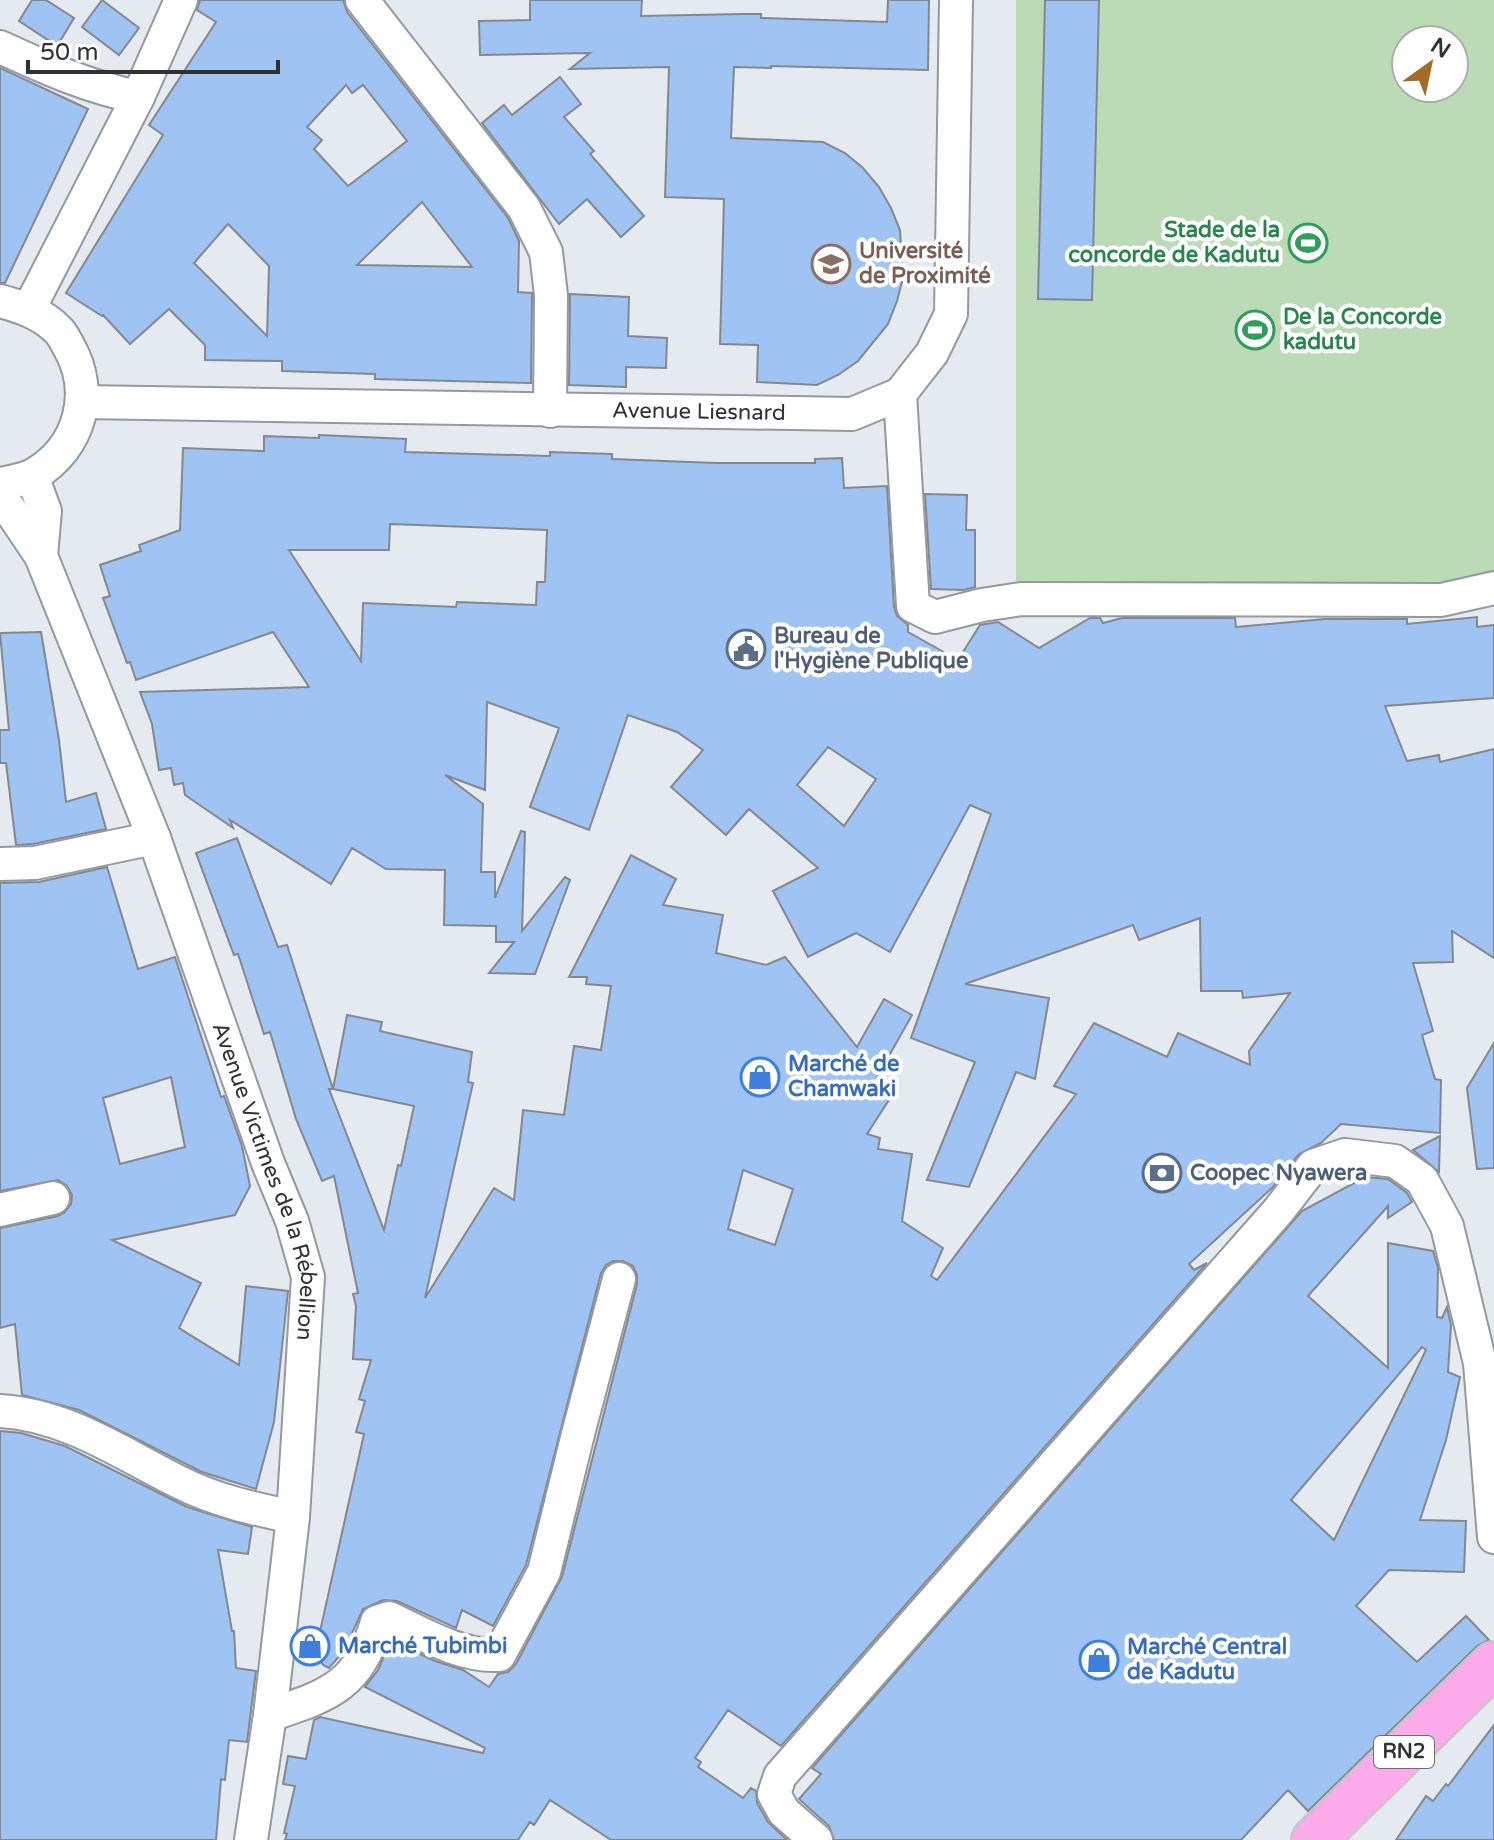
<svg xmlns="http://www.w3.org/2000/svg" width="1494" height="1840" font-family="'Varela Round',sans-serif">
	<rect width="100%" height="100%" fill="#e5eaf0"/>
	<path fill="#bbdbb7" fill-rule="evenodd" d="M1016,0H1494V572L1427,586L1016,581ZM1406,40H1454V88H1406Z"/>
	<g fill="#9fc4f3" stroke="#84888e" stroke-width="2" fill-rule="evenodd">
		<polygon points="32,0 46,0 74,18 57,46 19,21"/>
		<polygon points="102,0 139,28 119,55 82,27"/>
		<path d="M200,0H343L347,12L508,218L519,241L518,292L532,293V296L531,383L375,379V374L282,371V361L205,360V345L169,309L130,344L103,315L102,316L66,293L163,135L149,125L216,22L197,10ZM346,85L352,93L363,85L407,141L348,186L314,149L322,140L307,127ZM422,202L472,267L357,265ZM228,224L269,266L267,336L194,263Z"/>
		<polygon points="530,0 642,0 641,16 742,14 761,14 761,18 887,22 888,0 929,0 928,70 771,66 771,68 734,67 731,138 823,142 845,153 863,168 879,187 891,208 900,230 903,278 897,301 888,324 858,361 838,375 817,385 757,382 758,345 720,344 724,199 665,197 669,67 570,69 590,53 480,55 479,21 530,20"/>
		<polygon points="1045,0 1099,0 1092,300 1038,299"/>
		<polygon points="0,68 88,109 5,283 0,283"/>
		<polygon points="560,77 581,104 564,117 594,151 590,154 644,216 621,237 587,199 559,224 482,123 504,105 512,115"/>
		<polygon points="570,294 629,297 628,336 667,338 666,368 626,367 626,387 569,385"/>
		<path d="M319,435L406,439L405,452L550,456V452L612,454V459L716,463H815V459L842,458L844,488L887,486L894,607L897,616L908,625V632L958,660L980,625L998,622L1039,648L1090,618H1100L1103,623L1122,618H1235L1236,627L1325,619H1407V624L1477,617V627L1494,625V698L1385,706L1407,761L1439,755L1440,762L1494,749V958L1452,931L1453,962L1413,963L1433,1031L1422,1035L1435,1079L1441,1080L1440,1133L1341,1124L1321,1143L1299,1154L1272,1188L1189,1264L1194,1270L1207,1263L781,1746L728,1710L695,1758L701,1762L698,1767L743,1798L751,1788L756,1791L757,1803L768,1822L787,1840H611L550,1800L534,1825L530,1822L518,1840H285L287,1834L284,1833L295,1786L283,1784L288,1756L306,1759L314,1720L320,1717L483,1753L485,1748L365,1687L378,1670L391,1640L435,1661L463,1670L489,1687L498,1674L508,1672L516,1664L562,1577L637,1284V1275L633,1266L623,1261H613L606,1265L601,1273L526,1565L493,1626L462,1610L456,1628L397,1601L383,1600L363,1609L344,1651L329,1668L323,1665L317,1656V1645L364,1434L356,1432L365,1401L359,1399L371,1360L353,1359L356,1306L353,1294L358,1293L334,1176L322,1181L296,1119L270,1032L264,1034L238,954L234,955L196,853L237,838L278,947L287,945L333,1089H329L384,1230L398,1165L401,1166L414,1106L333,1089L347,1015L382,1022L380,1031L472,1052L468,1082L473,1083L425,1298L494,1188L514,1200L523,1110L564,1115L574,1046L601,1050L611,986L586,984L587,977H569L631,855L676,879L663,905L723,915L716,953L766,965L785,957L857,1047L884,999L912,1015L877,1077L896,1089L867,1134L880,1138L878,1149L912,1154L902,1221L943,1248L931,1276L937,1280L1076,1094L1054,1086L1094,1023L1167,1057L1178,1033L1250,1065L1249,1051L1290,993L1243,998L1242,991H1201L1200,918L1139,940L1133,925L965,984L1049,998L1035,1079L1016,1072L969,1187L927,1180L975,1062L911,1038L991,814L970,805L890,952L856,933L808,957L773,891L818,868L749,809L726,835L671,787L703,750L677,732L628,715L589,830L530,807L559,728L487,702L485,790L445,775L483,804L481,872H495V898L521,831L525,832L522,931L565,877L570,880L535,974L489,973L514,942H496V926L444,925L445,870L386,869L352,848L331,884L230,820L233,828L185,795L183,783L174,785L171,768L159,770L152,724L140,692L309,687L273,632L136,680L130,662L127,663L103,598L110,596L100,565L141,551L139,545L180,530L183,448L264,451V436L319,438ZM390,524L547,530L545,582H537L536,605L457,602L456,607L363,603L361,661L289,550H389ZM828,747L876,779L844,826L797,785ZM743,1170L793,1189L775,1245L728,1229Z"/>
		<polygon points="925,494 967,495 966,530 975,530 975,587 964,590 931,589"/>
		<polygon points="41,632 59,740 66,802 96,793 106,829 33,844 16,845 6,763 0,763 0,730 9,730 0,633"/>
		<path d="M107,867L138,969L175,957L221,1097L224,1096L242,1146L250,1186L235,1215L112,1240L201,1283L179,1328L239,1365L246,1286L288,1291L274,1422L256,1489L202,1472L79,1410L22,1395L15,1324L0,1328V1228L58,1216L65,1212L71,1204L72,1195L67,1186L58,1180L0,1191V883L39,882ZM171,1077L185,1147L120,1164L103,1098Z"/>
		<polygon points="1494,1043 1494,1168 1477,1169 1467,1088"/>
		<polygon points="1440,1136 1439,1172 1413,1150"/>
		<path d="M1365,1177L1388,1179L1407,1193L1412,1202L1388,1218V1206L1308,1296L1388,1368V1243L1433,1251L1438,1268L1437,1317L1442,1318L1447,1307L1451,1325L1448,1372L1460,1377L1446,1440L1420,1520L1466,1521L1464,1572L1389,1570L1356,1606L1417,1662L1466,1616L1489,1640L1477,1646L1308,1811L1288,1790L1241,1840H834L829,1826L799,1799L821,1774L812,1768L1302,1211ZM1422,1347L1426,1350L1334,1540L1291,1500Z"/>
		<polygon points="0,1431 21,1433 65,1446 187,1507 252,1527 248,1554 218,1550 232,1631 234,1631 236,1668 256,1671 247,1742 229,1740 225,1780 221,1779 216,1840 0,1840"/>
		<polygon points="1494,1725 1494,1840 1396,1840 1426,1796 1433,1801 1446,1784 1448,1786"/>
	</g>
	<g fill="none" stroke-linecap="round" stroke-linejoin="round">
		<g stroke="#94999e" stroke-width="36">
			<g id="minor">
				<polyline points="362,0 524,208 546,252 551,295 550,411"/>
				<path d="M0,47C46,68 88,87 138,97"/>
				<path d="M0,301C22,307 43,314 59,331C63,335 66,342 69,347C95,393 80,447 35,474C25,480 11,482 0,484"/>
				<polyline points="29,309 138,97 181,0"/>
				<polyline points="900,394 913,606 935,617 982,605 1021,599 1441,600 1494,588"/>
				<path id="s1" d="M83,402L852,414L900,394L932,353L951,314L956,0"/>
				<polyline points="32,476 45,511 41,556"/>
				<path id="s2" d="M0,495L41,556L154,838L268,1163L292,1221L308,1277L293,1517L270,1715L251,1840"/>
				<polyline points="0,864 35,863 154,838"/>
				<polyline points="0,1210 53,1198"/>
				<path d="M0,1411C68,1415 122,1454 181,1483C217,1501 255,1509 293,1517"/>
				<path d="M270,1715C329,1695 358,1687 377,1622L389,1618C423,1634 461,1657 499,1655L544,1572L578,1434L619,1279"/>
				<polyline points="816,1840 784,1812 774,1794 780,1776 1279,1210 1313,1166 1345,1155 1395,1161 1422,1180 1447,1226 1480,1363 1494,1537"/>
			</g>
		</g>
		<g stroke="#c5c5c6" stroke-width="48">
			<polyline id="highway" points="1314,1840 1494,1664"/>
		</g>
		<use href="#minor" stroke="#fff" stroke-width="32"/>
		<use href="#highway" stroke="#fbabea" stroke-width="44"/>
	</g>
	<defs>
		<g id="stadium-ring" transform="scale(2)"><circle r="9.5" fill="#fff" stroke="#2e9e5b" stroke-width="1.5"/><path d="M0-5a6.5 5 0 1 0 0 10a6.5 5 0 1 0 0-10ZM-3.5-1.8h7v3.6h-7Z" fill="#2e9e5b"/></g>
		<g id="school-ring" transform="scale(2)"><circle r="9.5" fill="#fff" stroke="#8d6e63" stroke-width="1.5"/><path d="M0-5L7-2L0 1L-7-2ZM-4 1L0 2.5L4 1V4Q0 6-4 4Z" fill="#8d6e63"/></g>
		<g id="civic-ring" transform="scale(2)"><circle r="9.5" fill="#fff" stroke="#5c6f8a" stroke-width="1.5"/><path d="M-.6-6.5H3V-4.5H.6V-3L4-1V1h2V6H-6V1h2V-1L-.6-3ZM-1.2 2.5V6h2.4V2.5Z" fill="#5c6f8a"/></g>
		<g id="shop-ring" transform="scale(2)"><circle r="9.5" fill="#fff" stroke="#3f7fe0" stroke-width="1.5"/><path d="M-5-2.5h2.3a2.7 3.5 0 0 1 5.4 0H5L5.5 6h-11ZM-1.5-2.5h3a1.5 2.3 0 0 0-3 0Z" fill="#3f7fe0"/></g>
		<g id="bank-ring" transform="scale(2)"><circle r="9.5" fill="#fff" stroke="#5c6f8a" stroke-width="1.5"/><path d="M-6-4H6V4H-6ZM0-2.3a2.3 2.3 0 1 0 0 4.6a2.3 2.3 0 1 0 0-4.6Z" fill="#5c6f8a"/></g>
	</defs>
	<g fill-rule="evenodd">
		<use href="#stadium-ring" x="1308" y="243"/>
		<use href="#school-ring" x="831" y="264"/>
		<use href="#stadium-ring" x="1255" y="330"/>
		<use href="#civic-ring" x="746" y="649"/>
		<use href="#shop-ring" x="760" y="1077"/>
		<use href="#bank-ring" x="1162" y="1173"/>
		<use href="#shop-ring" x="310" y="1646"/>
		<use href="#shop-ring" x="1099" y="1660"/>
	</g>
	<g text-anchor="middle" dominant-baseline="central" stroke-width="8" stroke-linejoin="round" paint-order="stroke">
		<rect fill="#fff" stroke="#6d6f70" stroke-width="2" x="1374" y="1736" width="60" height="32" rx="6"/>
		<g font-size="20" font-weight="bold" fill="#2f3133">
			<text x="1404" y="1752">RN2</text>
		</g>
		<g font-size="22" font-weight="bold" fill="#27864d" stroke="#fff" text-anchor="end">
			<text x="1280" y="230">Stade de la<tspan x="1280" dy="25">concorde de Kadutu</tspan></text>
			<text x="1283" y="317" text-anchor="start">De la Concorde<tspan x="1283" dy="25">kadutu</tspan></text>
		</g>
		<g font-size="22" font-weight="bold" fill="#785e54" stroke="#fff" text-anchor="start">
			<text x="859" y="251">Université<tspan x="859" dy="25">de Proximité</tspan></text>
		</g>
		<g font-size="22" fill="#2f3133" stroke="#fff">
			<text stroke="none"><textPath href="#s1" startOffset="616">Avenue Liesnard</textPath></text>
			<text stroke="none"><textPath href="#s2" startOffset="740">Avenue Victimes de la Rébellion</textPath></text>
		</g>
		<g font-size="22" font-weight="bold" fill="#4e5e75" stroke="#fff" text-anchor="start">
			<text x="774" y="636">Bureau de<tspan x="774" dy="25">l'Hygiène Publique</tspan></text>
			<text x="1190" y="1173">Coopec Nyawera</text>
		</g>
		<g font-size="22" font-weight="bold" fill="#366cbe" stroke="#fff" text-anchor="start">
			<text x="788" y="1064">Marché de<tspan x="788" dy="25">Chamwaki</tspan></text>
			<text x="338" y="1646">Marché Tubimbi</text>
			<text x="1127" y="1647">Marché Central<tspan x="1127" dy="25">de Kadutu</tspan></text>
		</g>
	</g>
	<g transform="translate(1430 64) rotate(33)"><circle r="38" fill="#ffffff" stroke="#acadad" stroke-width="2"/>
	<path d="M0-6L14 30L0 20L-14 30Z" fill="#a26c26"/>
	<text y="-12" font-size="22" font-weight="bold" text-anchor="middle" fill="#2f3133">N</text>
	</g>
	<path d="M28 60v12h250v-12" fill="none" stroke="#2f3133" stroke-width="4"/>
	<text x="40" y="60" font-size="24" fill="#2f3133" stroke="#ffffff" stroke-width="6" paint-order="stroke">50 m</text>
</svg>
